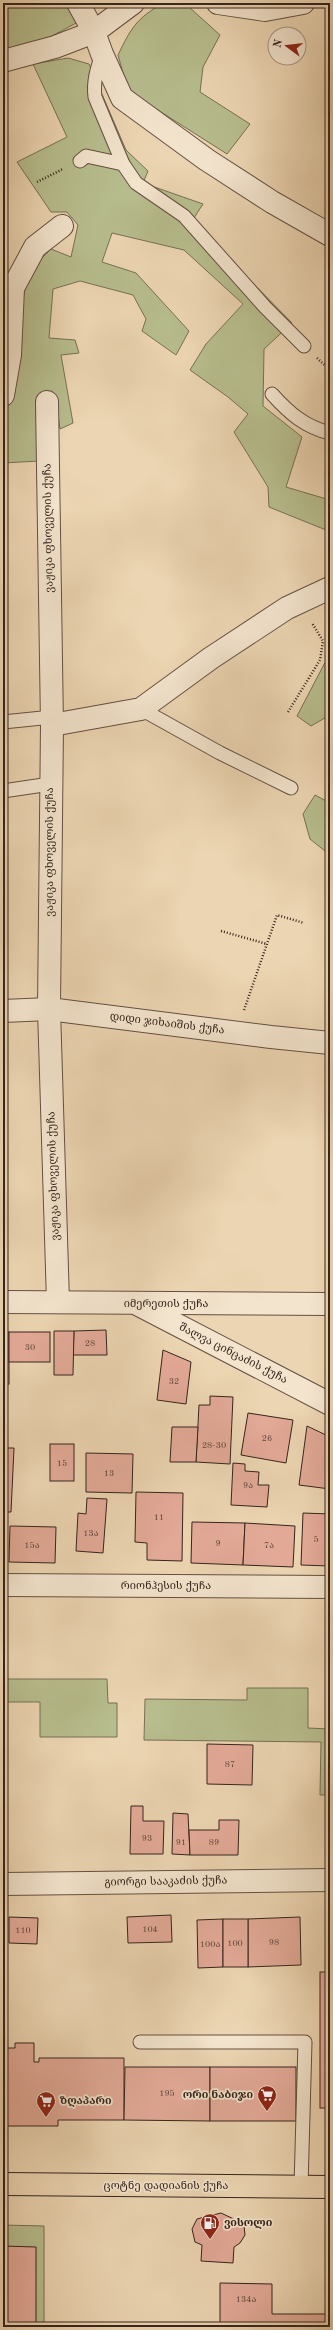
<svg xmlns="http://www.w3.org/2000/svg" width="333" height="2330" font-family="'Old Standard TT','Noto Serif Georgian',serif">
	<rect width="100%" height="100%" fill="#ecd5b2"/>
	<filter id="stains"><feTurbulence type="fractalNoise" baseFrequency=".005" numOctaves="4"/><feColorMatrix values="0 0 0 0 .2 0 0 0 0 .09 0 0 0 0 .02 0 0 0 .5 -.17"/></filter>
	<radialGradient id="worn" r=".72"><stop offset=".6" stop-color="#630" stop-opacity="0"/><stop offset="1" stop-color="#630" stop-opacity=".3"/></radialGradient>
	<g fill="#b7bd8d" stroke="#767054">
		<polygon points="3,3 65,3 78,22 39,43 3,51"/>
		<path d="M163,3L189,7L220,35L203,67L200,92L250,124L227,154L128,91L118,55C131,28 136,19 163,3Z"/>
		<polygon points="68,58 89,64 126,150 148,171 143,183 203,204 192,221 292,323 264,349 263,406 302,437 286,487 330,500 330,518 326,530 269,507 268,487 234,432 248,414 228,397 190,370 206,344 243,304 184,250 112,233 102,262 136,273 189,331 176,355 142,331 146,319 133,295 80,281 53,289 49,338 75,340 79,353 61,355 73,423 60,429 56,401 39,461 3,463 3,426 9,402 24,293 32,268 51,249 71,257 78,225 67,212 51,212 17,162 67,137 33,64"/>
		<polygon points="330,653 330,715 311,726 297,716"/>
		<polygon points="315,795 330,803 330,855 310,839 303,814"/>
		<polygon points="3,1679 107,1679 108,1703 117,1703 117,1737 40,1737 40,1702 3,1702"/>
		<polygon points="247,1688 308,1688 308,1728 330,1729 330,1795 320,1795 321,1742 144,1740 145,1699 247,1700"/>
		<polygon points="3,2225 44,2226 44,2327 3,2327"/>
	</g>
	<g fill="#e3aa98" stroke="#36241c">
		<polygon points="106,1330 107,1355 73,1355 74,1331"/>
		<polygon points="54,1331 74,1331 73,1375 54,1375"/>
		<rect x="3" y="1332" width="6" height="52"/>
		<rect x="9" y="1332" width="41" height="30"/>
		<polygon points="163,1350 191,1362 186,1404 157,1400"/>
		<polygon points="210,1396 233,1397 230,1464 196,1462 199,1405 210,1405"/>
		<polygon points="248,1413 293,1420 286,1463 241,1455"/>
		<polygon points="307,1426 330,1437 330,1489 299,1485"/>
		<polygon points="172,1427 198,1427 196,1462 170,1462"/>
		<rect x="50" y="1444" width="24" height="37"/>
		<polygon points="3,1448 14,1448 11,1512 3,1512"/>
		<polygon points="86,1453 133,1454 132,1493 86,1492"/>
		<polygon points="233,1463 245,1464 245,1471 259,1472 258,1485 269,1485 267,1507 231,1505"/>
		<polygon points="136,1492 183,1493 182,1561 147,1560 147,1543 135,1542"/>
		<polygon points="87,1498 107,1499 103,1553 76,1551 78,1513 86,1514"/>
		<polygon points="303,1513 330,1514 330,1566 301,1565"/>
		<polygon points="192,1522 245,1523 243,1565 191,1563"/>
		<polygon points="245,1523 295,1526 293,1567 243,1565"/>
		<polygon points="10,1526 56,1527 55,1563 9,1562"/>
		<polygon points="207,1744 253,1745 252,1785 207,1784"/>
		<polygon points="131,1806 143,1806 143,1821 164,1821 163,1854 130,1854"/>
		<polygon points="173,1813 188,1814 190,1855 172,1854"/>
		<polygon points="219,1820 239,1820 238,1855 190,1855 189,1830 219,1830"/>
		<polygon points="171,1915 172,1942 128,1943 127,1917"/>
		<polygon points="3,1917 6,1918 4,1972 3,1972"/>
		<polygon points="9,1917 38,1918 37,1944 9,1943"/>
		<polygon points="300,1917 301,1965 248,1967 248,1919"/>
		<polygon points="223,1919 223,1967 198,1968 197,1920"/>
		<rect x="223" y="1919" width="25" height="48"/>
		<rect x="320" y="1972" width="10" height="136"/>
		<polygon points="15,2043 34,2043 34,2062 39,2062 39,2058 124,2058 124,2120 58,2120 58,2126 3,2126 3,2048 15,2048"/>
		<polygon points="125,2067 210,2067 210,2121 124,2120"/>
		<rect x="210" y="2067" width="86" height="54"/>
		<polygon points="221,2213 238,2221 244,2226 245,2235 240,2243 234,2247 233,2263 201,2261 202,2245 195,2242 192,2229 197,2219"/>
		<polygon points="3,2246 36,2247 36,2327 3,2327"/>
		<polygon points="220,2283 272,2284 272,2314 330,2314 330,2327 220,2327"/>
	</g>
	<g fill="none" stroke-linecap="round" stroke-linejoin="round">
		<g stroke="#645042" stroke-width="15">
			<g id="service">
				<path d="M80,161L86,156L123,164L95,97C93,82 97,69 102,54"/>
				<polyline points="123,164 136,183 184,216 265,307 304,346"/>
				<path d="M272,394C289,413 305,427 330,433"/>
				<polyline points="141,709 220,753 291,788"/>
				<polyline points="3,722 52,717"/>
				<polyline points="3,791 50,784"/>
				<polyline points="140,2042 305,2042 301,2187"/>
			</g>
		</g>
		<g stroke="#645042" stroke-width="24">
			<g id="minor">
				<polyline points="78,3 94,32 102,54 122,98 207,160 272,202 330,235"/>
				<polyline points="218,3 265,10 303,3"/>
				<polyline points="3,395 10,355 13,288 35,247 62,226"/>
				<polyline points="47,402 52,725 49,1009 58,1302"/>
				<polyline points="52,725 141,709 211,658 287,608 330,588"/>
				<polyline points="3,1011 49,1009 271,1037 330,1043"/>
				<polyline points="3,1302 330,1304"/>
				<polyline points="139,1305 330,1404"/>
				<polyline points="3,1585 330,1587"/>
				<polyline points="3,1884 330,1880"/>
			</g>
		</g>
		<g stroke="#645042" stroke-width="24">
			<polyline id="tertiary" points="3,61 55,47 94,32 133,3"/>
		</g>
		<g stroke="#36241c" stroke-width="24">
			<polyline id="primary" points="3,2184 330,2187"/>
		</g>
		<g stroke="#36241c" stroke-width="2.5" stroke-dasharray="1 2" stroke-linecap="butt">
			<polyline points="37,182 63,169"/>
			<polyline points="317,358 330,370"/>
			<polyline points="288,712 320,660 323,641 312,623"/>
			<polyline points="221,931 267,944"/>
			<polyline points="244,1010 277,915 304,923"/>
		</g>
		<use href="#service" stroke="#f3e4cd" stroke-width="13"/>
		<use href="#minor" stroke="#f3e4cd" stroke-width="22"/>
		<use href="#tertiary" stroke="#f3e4cd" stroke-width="22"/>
		<use href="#primary" stroke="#ecd5b2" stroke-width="22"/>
	</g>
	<defs>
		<g id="supermarket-pin" transform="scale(1)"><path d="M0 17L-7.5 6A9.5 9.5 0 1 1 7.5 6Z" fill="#8f2418" stroke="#f3e4cd"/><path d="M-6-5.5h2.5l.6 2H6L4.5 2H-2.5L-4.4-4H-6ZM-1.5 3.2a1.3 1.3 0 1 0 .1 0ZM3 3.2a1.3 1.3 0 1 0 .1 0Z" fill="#fff"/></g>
		<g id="fuel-pin" transform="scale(1)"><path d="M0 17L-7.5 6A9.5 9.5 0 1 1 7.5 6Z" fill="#8f2418" stroke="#f3e4cd"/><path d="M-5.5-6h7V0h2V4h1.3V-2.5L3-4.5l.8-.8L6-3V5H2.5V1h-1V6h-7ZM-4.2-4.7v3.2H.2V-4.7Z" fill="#fff"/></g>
	</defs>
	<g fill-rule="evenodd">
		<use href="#supermarket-pin" x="267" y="2095"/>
		<use href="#supermarket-pin" x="46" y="2101"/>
		<use href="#fuel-pin" x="210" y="2223"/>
	</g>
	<g text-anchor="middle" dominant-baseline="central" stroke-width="3.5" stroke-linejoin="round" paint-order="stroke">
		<g font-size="9" fill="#61463b">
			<text x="90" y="1343">28</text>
			<text x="30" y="1347">30</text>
			<text x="174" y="1381">32</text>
			<text x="267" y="1438">26</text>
			<text x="214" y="1445">28-30</text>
			<text x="62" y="1463">15</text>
			<text x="109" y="1473">13</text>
			<text x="248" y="1485">9ა</text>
			<text x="159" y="1517">11</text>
			<text x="91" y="1533">13ა</text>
			<text x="316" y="1539">5</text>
			<text x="218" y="1543">9</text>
			<text x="32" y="1545">15ა</text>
			<text x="269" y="1545">7ა</text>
			<text x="230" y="1764">87</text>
			<text x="147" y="1838">93</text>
			<text x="181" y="1842">91</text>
			<text x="214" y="1842">89</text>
			<text x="150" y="1929">104</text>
			<text x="23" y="1930">110</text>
			<text x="274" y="1942">98</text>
			<text x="235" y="1943">100</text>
			<text x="210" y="1944">100ა</text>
			<text x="167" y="2093">195</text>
			<text x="246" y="2299">134ა</text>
		</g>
		<g font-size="11" fill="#36241c" stroke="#f3e4cd">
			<text transform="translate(49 528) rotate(-91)">ვაჟიკა ფხოველის ქუჩა</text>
			<text transform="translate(50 852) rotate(-90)">ვაჟიკა ფხოველის ქუჩა</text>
			<text transform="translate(167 1024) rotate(7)">დიდი ჯიხაიშის ქუჩა</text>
			<text transform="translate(54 1176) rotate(-92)">ვაჟიკა ფხოველის ქუჩა</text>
			<text x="166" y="1304">იმერეთის ქუჩა</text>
			<text transform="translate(233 1354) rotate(27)">შალვა ცინცაძის ქუჩა</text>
			<text x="166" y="1586">რიონჰესის ქუჩა</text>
			<text transform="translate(166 1882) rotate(-1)">გიორგი სააკაძის ქუჩა</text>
			<text x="166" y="2186">ცოტნე დადიანის ქუჩა</text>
		</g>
		<g font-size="11" font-weight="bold" fill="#36241c" stroke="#f3e4cd" text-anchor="start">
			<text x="253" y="2095" text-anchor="end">ორი ნაბიჯი</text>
			<text x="60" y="2101">ზღაპარი</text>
			<text x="224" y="2223">ვისოლი</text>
		</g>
	</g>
	<rect width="333" height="2330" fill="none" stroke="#ecd5b2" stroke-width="16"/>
	<rect x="4" y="4" width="325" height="2322" fill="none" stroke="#36241c" stroke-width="2"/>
	<rect x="8" y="8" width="317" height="2314" fill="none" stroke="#36241c"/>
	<g transform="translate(287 46) rotate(285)"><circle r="19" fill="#f3e4cd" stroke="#a79786"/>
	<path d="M0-3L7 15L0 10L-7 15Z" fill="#8f2418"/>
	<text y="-6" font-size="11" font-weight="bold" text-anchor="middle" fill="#36241c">N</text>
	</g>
	<rect width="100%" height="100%" filter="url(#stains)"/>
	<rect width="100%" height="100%" fill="url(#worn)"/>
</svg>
